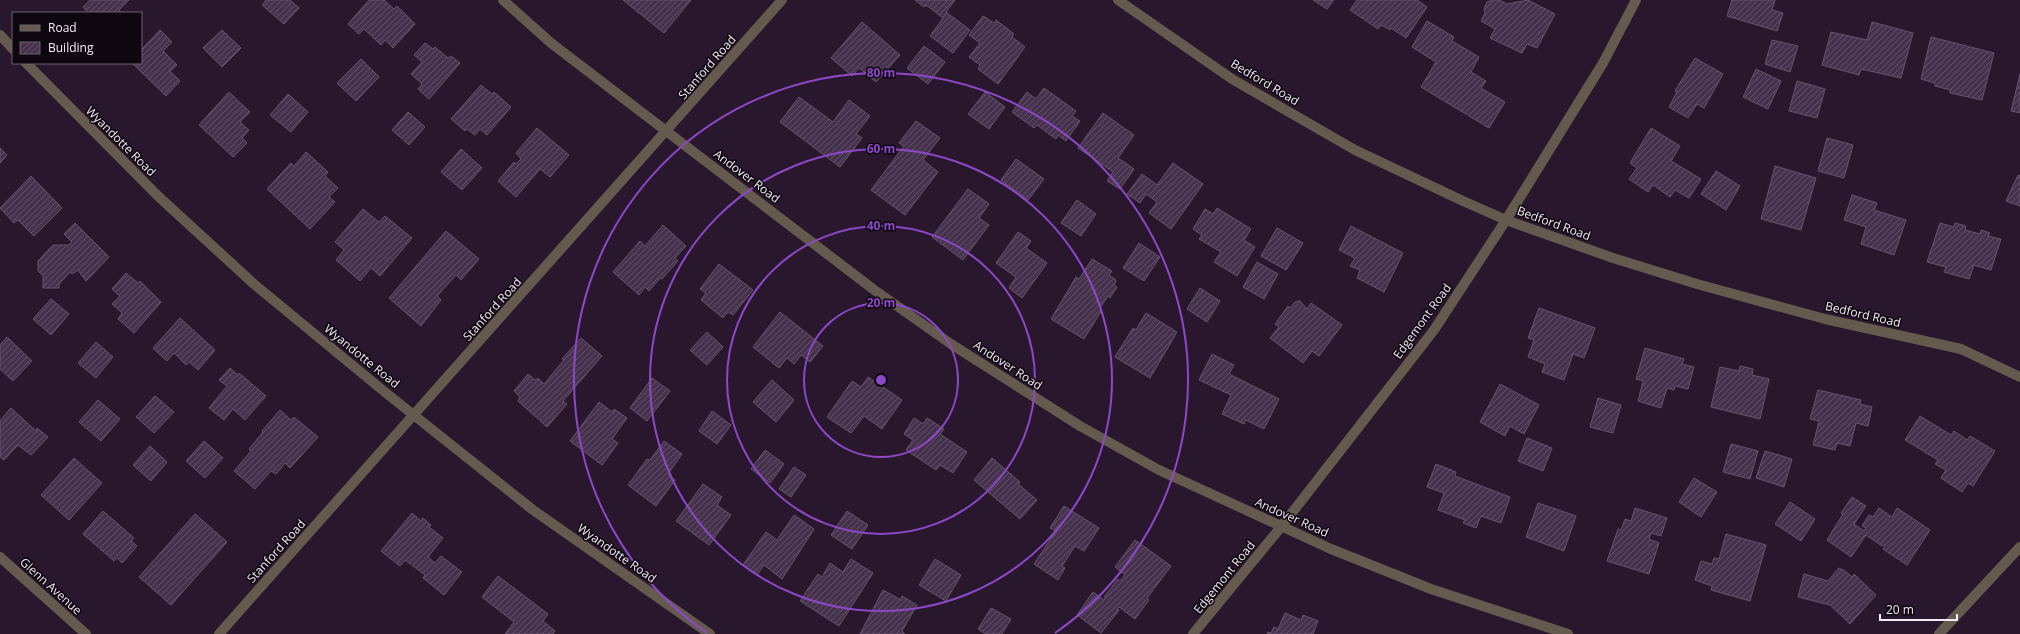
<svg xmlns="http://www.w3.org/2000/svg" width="2020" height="634" font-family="'Open Sans',sans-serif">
	<defs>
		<pattern id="building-hatch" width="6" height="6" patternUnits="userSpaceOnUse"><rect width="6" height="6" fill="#46324c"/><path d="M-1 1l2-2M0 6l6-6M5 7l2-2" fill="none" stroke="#615067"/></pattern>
	</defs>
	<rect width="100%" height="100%" fill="#29182d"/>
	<g fill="url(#building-hatch)" stroke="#66536c">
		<polygon points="90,0 129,0 119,10 122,13 88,13 83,7"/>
		<polygon points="266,0 290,0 299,8 284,24 262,5"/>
		<polygon points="369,0 384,0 394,9 397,6 415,24 393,48 385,40 381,45 364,29 359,34 348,24"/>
		<polygon points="623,0 691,0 664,33"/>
		<polygon points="915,0 955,0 946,12 970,30 953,53 930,36 943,18 926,5 924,7"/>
		<polygon points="1313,0 1334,0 1327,9"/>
		<polygon points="1357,0 1417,0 1427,7 1406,38 1391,28 1390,30 1381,25 1378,29 1350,10"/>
		<polygon points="1493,0 1499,0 1507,4 1528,0 1555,14 1537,48 1527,44 1522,53 1490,38 1495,29 1481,21 1485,13 1484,9 1487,2"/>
		<polygon points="1732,0 1775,0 1772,10 1783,13 1777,31 1727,16"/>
		<polygon points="983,16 994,23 996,20 1014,34 1012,37 1025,47 998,84 978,69 980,65 969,57 980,43 969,35"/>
		<polygon points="1427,21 1454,37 1452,41 1479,57 1471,72 1486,81 1481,88 1505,102 1489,128 1421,87 1436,62 1412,47"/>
		<polygon points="862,22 900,55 876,82 859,68 852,76 831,58"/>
		<polygon points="1872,22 1913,33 1901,78 1861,69 1859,75 1822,65 1831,32 1867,40"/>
		<polygon points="160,30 172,42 163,51 177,65 170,71 180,81 166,96 132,63 141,63 141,50"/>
		<polygon points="222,30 241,48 222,67 203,48"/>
		<polygon points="1931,37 1994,53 1982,100 1950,93 1950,90 1935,86 1935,83 1921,79"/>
		<polygon points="1772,40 1798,46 1790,72 1765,64"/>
		<polygon points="425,43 433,49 435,47 448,58 451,56 460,63 429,99 418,89 422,84 411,74 422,62 414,55"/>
		<polygon points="924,46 945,62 928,84 907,68"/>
		<polygon points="1695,58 1723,74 1704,108 1697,104 1688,118 1669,107 1677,92 1675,91"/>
		<polygon points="361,59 379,77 356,101 337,83"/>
		<polygon points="1756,69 1781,81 1768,109 1743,97"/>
		<polygon points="2020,74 2020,113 2011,111"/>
		<polygon points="1797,81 1825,89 1817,118 1789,111"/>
		<polygon points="481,85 492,94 494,92 511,107 487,135 480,129 475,135 467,129 465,131 451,119"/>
		<polygon points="1044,88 1076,111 1072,116 1080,121 1066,141 1058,135 1056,139 1037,125 1034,128 1012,112 1027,92 1036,99"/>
		<polygon points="229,92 250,112 240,122 249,130 242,138 247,143 233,157 199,125"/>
		<polygon points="985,92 1005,107 989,129 968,114"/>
		<polygon points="288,94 308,112 291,132 270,115"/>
		<polygon points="799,97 833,122 849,100 870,116 856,134 862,138 840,167 780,122"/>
		<polygon points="408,112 425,127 409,145 392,130"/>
		<polygon points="1103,113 1134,135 1118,158 1134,169 1120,189 1107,181 1113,172 1078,148"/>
		<polygon points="916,121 940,138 923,160 938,172 905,215 871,190 904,146 899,143"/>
		<polygon points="537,128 569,155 550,177 540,169 516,197 498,181 514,162 516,164 521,159 516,153"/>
		<polygon points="1651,128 1680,146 1671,161 1701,179 1689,198 1675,190 1670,197 1653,185 1648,192 1629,179 1637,168 1630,163"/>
		<polygon points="1827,138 1853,145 1844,178 1818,171"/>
		<polygon points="0,148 7,155 0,163"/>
		<polygon points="461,149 482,168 462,190 441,172"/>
		<polygon points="306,152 328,172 325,176 338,188 329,197 335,202 310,229 267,189 291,163 294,166"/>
		<polygon points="1016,159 1044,179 1028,200 1001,180"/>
		<polygon points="1173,163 1203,184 1171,229 1149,213 1157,202 1146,194 1140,203 1127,194 1142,174 1157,185"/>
		<polygon points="1775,166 1816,178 1801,230 1761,219"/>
		<polygon points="1716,171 1740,186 1726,210 1701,194"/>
		<polygon points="2018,175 2020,176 2020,206 2006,201"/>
		<polygon points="31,176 62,208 34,236 18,220 14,223 0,208"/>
		<polygon points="968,189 989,204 979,218 989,225 963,260 932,237"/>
		<polygon points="1852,195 1877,203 1874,210 1906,220 1894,255 1861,244 1866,227 1844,220"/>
		<polygon points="1077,200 1096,214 1081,236 1061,223"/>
		<polygon points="1217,208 1251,229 1244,240 1255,247 1237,276 1214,262 1221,252 1199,239 1202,235 1193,229 1205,209 1213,214"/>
		<polygon points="363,209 379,222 385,216 412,238 380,276 371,268 360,281 336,260 344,250 335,242"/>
		<polygon points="75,223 109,257 86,281 78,270 72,274 70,272 59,284 59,288 43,288 43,276 38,271 38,261 53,245 69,245 72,242 64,234"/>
		<polygon points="1940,223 1954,227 1955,223 1966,226 1965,230 1980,234 1981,230 1990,233 1988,236 2001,239 1991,270 1974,265 1969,279 1944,272 1946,267 1927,262"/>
		<polygon points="663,225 686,246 675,258 678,261 662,279 660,278 649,291 645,287 639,295 613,272 640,241 645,246"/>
		<polygon points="1351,226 1403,253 1384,292 1357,278 1360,270 1350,266 1355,258 1339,250"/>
		<polygon points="1277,228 1303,243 1286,270 1261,256"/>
		<polygon points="446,231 479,259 461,280 456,275 437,296 441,300 421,326 389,298"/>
		<polygon points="1018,232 1031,241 1026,248 1047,263 1022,298 1009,288 1016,277 996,263"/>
		<polygon points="1139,243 1160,257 1144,281 1123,268"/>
		<polygon points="1092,259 1112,271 1109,275 1116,280 1114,285 1117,287 1110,298 1108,296 1100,308 1102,310 1084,339 1051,319 1076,277 1079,279"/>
		<polygon points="1257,262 1278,274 1264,299 1243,287"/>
		<polygon points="719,264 753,290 733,315 728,312 723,318 701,300 706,293 700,289"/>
		<polygon points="126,273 138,283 140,281 161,302 134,333 118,319 122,313 112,304 120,296 112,289"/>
		<polygon points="1200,288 1220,301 1207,322 1187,309"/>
		<polygon points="51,299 69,314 51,335 33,319"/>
		<polygon points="1300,301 1307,309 1311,303 1342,325 1319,356 1312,351 1303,363 1270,338 1279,327 1275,324 1288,306 1290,308 1295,302"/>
		<polygon points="1539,308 1595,328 1584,358 1573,354 1564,380 1542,372 1545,364 1528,357 1534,340 1528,338"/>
		<polygon points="780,312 823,346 810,362 801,355 794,364 787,358 779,368 753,347"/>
		<polygon points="1146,313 1177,332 1150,378 1115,357 1133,328 1136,330"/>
		<polygon points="180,318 215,350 198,370 189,362 186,365 174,353 167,361 153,348"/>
		<polygon points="707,332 723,347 707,365 690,350"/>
		<polygon points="7,337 32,361 13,381 0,369 0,345"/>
		<polygon points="581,338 602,356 563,401 567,404 547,427 518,401 520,397 514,391 528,374 535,380 538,378 544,384 564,360 562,359"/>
		<polygon points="96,342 113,357 96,378 78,363"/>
		<polygon points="1645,348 1684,359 1682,364 1694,367 1688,389 1675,386 1674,390 1667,388 1661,408 1638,401 1643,381 1636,379"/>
		<polygon points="1212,354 1234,365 1229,374 1279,399 1264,429 1246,420 1244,424 1222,414 1231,395 1199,380"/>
		<polygon points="1740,366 1753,369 1752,375 1769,379 1760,419 1711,407 1720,367 1739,371"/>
		<polygon points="230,368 238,375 239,373 266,396 245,420 233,409 224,420 209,408 227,386 219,380"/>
		<polygon points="868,377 902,400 882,429 864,416 851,433 827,417 852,381 861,387"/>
		<polygon points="652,378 670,391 647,421 630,408"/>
		<polygon points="772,380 794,400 776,422 753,402"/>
		<polygon points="1500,384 1539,405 1524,434 1510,426 1505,436 1480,422"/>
		<polygon points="1818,390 1861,400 1860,404 1872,407 1868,426 1856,423 1850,446 1837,443 1835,450 1813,445 1819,421 1810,419"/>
		<polygon points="155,396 174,412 154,433 136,417"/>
		<polygon points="1598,398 1621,405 1613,433 1590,427"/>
		<polygon points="98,400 120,419 101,441 79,422"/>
		<polygon points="599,402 612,412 614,409 627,418 612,439 618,443 602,465 570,441"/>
		<polygon points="11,408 36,431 37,428 48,437 31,455 18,445 4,460 0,457 0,421"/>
		<polygon points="280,410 291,420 294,417 318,437 290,468 285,463 276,474 271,471 255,489 234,471 251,451 249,449 263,432 262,431"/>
		<polygon points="712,411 731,425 717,444 699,431"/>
		<polygon points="1920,416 1951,435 1954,431 1967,440 1970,436 1995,451 1973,486 1968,483 1962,492 1941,478 1946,470 1935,464 1938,460 1905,440"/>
		<polygon points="914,418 923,424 927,418 944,429 940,434 967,452 953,473 940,465 936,470 906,450 913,440 904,434"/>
		<polygon points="1527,438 1552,448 1543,471 1518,461"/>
		<polygon points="204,441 223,458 205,478 186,461"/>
		<polygon points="664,441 682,454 668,474 675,480 656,506 628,485 647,459 650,460"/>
		<polygon points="1731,444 1758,451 1750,479 1723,472"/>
		<polygon points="150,446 167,462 151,481 133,465"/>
		<polygon points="765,450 784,464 770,483 751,469"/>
		<polygon points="1765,451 1792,459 1784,487 1756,478"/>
		<polygon points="74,458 102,483 69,520 41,495"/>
		<polygon points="992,458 1020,482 1018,484 1037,500 1020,519 974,480"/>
		<polygon points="1436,464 1456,472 1455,476 1510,497 1501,523 1481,516 1476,528 1463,523 1465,520 1438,510 1444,493 1427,487"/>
		<polygon points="794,467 806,475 791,497 779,489"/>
		<polygon points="1694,478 1717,492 1701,517 1679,502"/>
		<polygon points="703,484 722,497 717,505 731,515 709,545 676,521"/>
		<polygon points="1852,497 1866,506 1854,524 1864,531 1866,528 1862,526 1869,515 1873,517 1879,508 1892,517 1897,508 1930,530 1907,565 1883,549 1885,546 1883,545 1882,546 1866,535 1851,557 1827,540 1843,514 1841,513"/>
		<polygon points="1790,502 1815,519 1801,541 1775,524"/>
		<polygon points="1538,503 1576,516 1564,551 1526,537"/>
		<polygon points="1064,506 1099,528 1084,551 1075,546 1062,566 1065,568 1058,580 1034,564 1056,531 1050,528"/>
		<polygon points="1635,508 1667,518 1661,536 1651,533 1649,539 1659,543 1649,574 1607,561 1618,529 1621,530 1625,519 1631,521"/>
		<polygon points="103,511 134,538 131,541 137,546 122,563 117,558 114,561 83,534"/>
		<polygon points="847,511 868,525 852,549 831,535"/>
		<polygon points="412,513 421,521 423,518 431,525 429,527 443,538 428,557 435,563 441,556 462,572 444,595 423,578 425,575 405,560 400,566 381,551"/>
		<polygon points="195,514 227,542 171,605 139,577"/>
		<polygon points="794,515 814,529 782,579 764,565 757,575 743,565 766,532 777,540"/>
		<polygon points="1726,534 1766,545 1750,601 1711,590 1712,586 1695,580 1701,561 1712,564 1714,558 1719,559"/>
		<polygon points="1135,540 1171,566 1147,598 1149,600 1135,619 1119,607 1117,609 1119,610 1101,633 1077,615 1093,592 1104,600 1106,597 1104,597 1118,579 1120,581 1125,575 1115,567"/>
		<polygon points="851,559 873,573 839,626 800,601 818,574 822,577 830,563 843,572"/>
		<polygon points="935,559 961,575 946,601 919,585"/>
		<polygon points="1839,568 1845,571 1852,577 1854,574 1876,595 1850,624 1830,605 1798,597 1804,574 1828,581"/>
		<polygon points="498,576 548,614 543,621 555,631 553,634 505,634 514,622 482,597"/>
		<polygon points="883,590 901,600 902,596 917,605 902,631 905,634 860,634"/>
		<polygon points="991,608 1011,619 1002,634 986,634 978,629"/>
		<polygon points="1285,613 1301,620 1303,615 1318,621 1313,634 1267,634 1268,632 1271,633 1274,627 1278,629"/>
	</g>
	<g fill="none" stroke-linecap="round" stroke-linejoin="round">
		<g stroke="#655a4e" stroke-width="10">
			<polyline points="503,0 551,43 873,289 951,344 1080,426 1159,470 1331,549 1431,589 1568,634"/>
			<polyline points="1118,0 1232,79 1355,150 1463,201 1506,220 1613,258 1697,284 1825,319 1961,349 2020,377"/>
			<polyline points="0,35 13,49"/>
			<polyline points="26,63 159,197 254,284 386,393 533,510 710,634"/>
			<polyline points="0,557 86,634"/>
			<polyline points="219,634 782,0"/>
			<polyline points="1193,634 1281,527 1434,330 1506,220 1603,63 1636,0"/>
		</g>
		<polyline stroke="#655a4e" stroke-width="10" points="1939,634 2020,547"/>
	</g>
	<g fill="none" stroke="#8d48c8" stroke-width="2">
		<circle cx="881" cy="380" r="77"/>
		<circle cx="881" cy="380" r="154"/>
		<circle cx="881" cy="380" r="231"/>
		<path d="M707 633A307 307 0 1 1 1055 633"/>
	</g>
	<g text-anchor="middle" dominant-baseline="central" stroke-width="3" stroke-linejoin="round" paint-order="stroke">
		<g font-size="12" fill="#f6eaf8" stroke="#0e070f">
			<text transform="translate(707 67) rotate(-49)">Stanford Road</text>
			<text transform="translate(1265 82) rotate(31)">Bedford Road</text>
			<text transform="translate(121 141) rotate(45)">Wyandotte Road</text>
			<text transform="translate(747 176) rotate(37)">Andover Road</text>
			<text transform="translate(1554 223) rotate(20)">Bedford Road</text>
			<text transform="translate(492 309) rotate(-48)">Stanford Road</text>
			<text transform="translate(1863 314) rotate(13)">Bedford Road</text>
			<text transform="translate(1422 321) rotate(-54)">Edgemont Road</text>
			<text transform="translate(362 356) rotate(39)">Wyandotte Road</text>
			<text transform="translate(1008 365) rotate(33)">Andover Road</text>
			<text transform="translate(1292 517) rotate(24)">Andover Road</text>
			<text transform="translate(276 551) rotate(-48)">Stanford Road</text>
			<text transform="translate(617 553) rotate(35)">Wyandotte Road</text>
			<text transform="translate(1224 577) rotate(-51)">Edgemont Road</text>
			<text transform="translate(51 586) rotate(42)">Glenn Avenue</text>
		</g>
	</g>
	<circle cx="881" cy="380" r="6" fill="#8d48c8" stroke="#0e070f" stroke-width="2"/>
	<g font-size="12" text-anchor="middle" font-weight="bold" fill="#8d48c8" stroke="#0e070f" stroke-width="3" stroke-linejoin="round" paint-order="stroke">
		<text x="881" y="77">80 m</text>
		<text x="881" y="153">60 m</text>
		<text x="881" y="230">40 m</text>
		<text x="881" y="307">20 m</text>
	</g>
	<rect x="12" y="12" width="130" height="52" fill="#0e070f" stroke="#6b626c"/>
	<rect x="20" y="25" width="20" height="6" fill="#655a4e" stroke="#6b626c"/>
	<text x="48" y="32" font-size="12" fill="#f6eaf8">Road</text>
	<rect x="20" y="42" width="20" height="12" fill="url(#building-hatch)" stroke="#6b626c"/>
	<text x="48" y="52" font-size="12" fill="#f6eaf8">Building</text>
	<path d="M1880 614v6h77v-6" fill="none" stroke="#f6eaf8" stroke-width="2"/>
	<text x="1886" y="614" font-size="12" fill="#f6eaf8" stroke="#0e070f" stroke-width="3" paint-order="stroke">20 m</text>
</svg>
